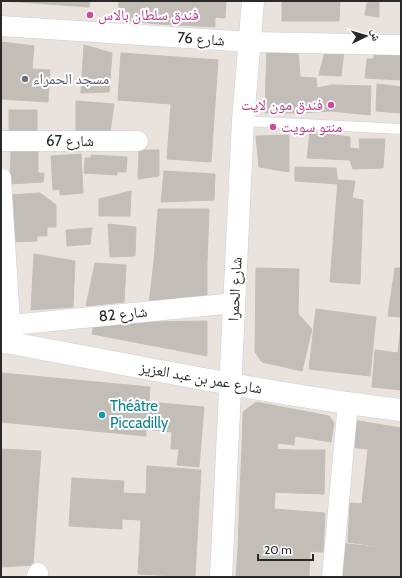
<svg xmlns="http://www.w3.org/2000/svg" width="402" height="578" font-family="Cabin,'Noto Naskh Arabic',sans-serif">
	<rect width="100%" height="100%" fill="#eae2dc"/>
	<g fill="#c3bdb7" stroke="#c5beb6">
		<polygon points="4,1 90,1 89,7"/>
		<polygon points="119,1 162,1 160,24 118,20"/>
		<polygon points="162,1 226,1 225,18 215,17 215,27 160,24"/>
		<polygon points="282,1 340,1 339,21 282,21"/>
		<polygon points="379,2 379,17 365,15 367,3"/>
		<polygon points="1,42 34,46 32,69 50,70 48,102 1,99"/>
		<polygon points="84,45 112,53 109,92 81,93"/>
		<polygon points="267,49 298,49 300,77 266,76"/>
		<polygon points="325,51 344,52 341,76 319,75"/>
		<polygon points="121,53 218,60 211,162 167,159 171,104 118,100"/>
		<polygon points="374,54 401,55 401,80 365,78 367,59 374,59"/>
		<polygon points="266,76 300,77 300,113 265,113"/>
		<polygon points="300,77 316,78 317,88 332,85 331,111 300,113"/>
		<polygon points="377,84 401,87 401,113 376,111"/>
		<polygon points="332,85 371,86 370,115 331,111"/>
		<polygon points="76,101 114,104 110,132 76,135"/>
		<rect x="9" y="110" width="28" height="27"/>
		<polygon points="310,132 350,137 350,160 307,158"/>
		<polygon points="289,135 289,172 259,167 256,136"/>
		<polygon points="359,139 385,139 383,168 353,169 350,160 350,148 360,149"/>
		<polygon points="139,150 159,150 159,176 138,179"/>
		<polygon points="11,151 38,151 38,173 44,173 43,182 10,184"/>
		<polygon points="81,154 83,193 60,195 60,189 53,190 51,156"/>
		<polygon points="91,155 127,157 126,172 117,172 117,175 84,173 85,158 91,158"/>
		<polygon points="295,167 336,168 338,184 295,181"/>
		<polygon points="164,171 215,174 214,200 161,202"/>
		<polygon points="338,180 355,181 352,198 363,200 360,284 330,282"/>
		<polygon points="131,191 130,216 99,216 99,199"/>
		<polygon points="40,193 56,205 56,227 47,227 47,236 37,236 37,241 11,242 9,195"/>
		<polygon points="158,209 209,209 207,262 154,261"/>
		<polygon points="108,224 136,227 135,256 110,257"/>
		<polygon points="92,228 90,244 67,246 66,230"/>
		<polygon points="34,254 75,261 73,307 31,310"/>
		<polygon points="154,261 207,262 207,299 149,304"/>
		<polygon points="95,263 126,265 124,302 86,306"/>
		<polygon points="256,268 299,269 298,314 312,329 302,371 262,362 255,352"/>
		<polygon points="395,268 401,268 401,317 388,316"/>
		<polygon points="316,309 376,317 370,376 309,369"/>
		<polygon points="207,321 207,356 92,334 94,323"/>
		<polygon points="401,326 401,390 372,387 375,350 398,353"/>
		<polygon points="1,373 150,387 149,402 204,407 199,467 177,465 179,449 171,449 172,432 146,429 146,436 1,422"/>
		<polygon points="256,402 329,416 334,423 331,442 295,436 294,445 278,443 277,449 242,448 243,412"/>
		<polygon points="353,420 401,428 401,506 362,503 368,449 349,447"/>
		<polygon points="242,448 295,450 294,493 240,491"/>
		<polygon points="1,449 41,451 33,565 1,567"/>
		<polygon points="295,450 325,450 324,494 294,493"/>
		<polygon points="147,466 201,470 195,577 138,574 141,520 122,519 122,529 69,526 72,478 124,481 123,493 146,494"/>
		<polygon points="240,491 275,493 274,509 325,513 323,552 238,549"/>
		<polygon points="350,503 401,506 401,550 348,542"/>
		<polygon points="340,543 401,550 401,577 336,577"/>
		<polygon points="238,549 310,552 309,577 236,577"/>
	</g>
	<g fill="none" stroke-linecap="round" stroke-linejoin="round">
		<g stroke="#cacfda" stroke-width="11">
			<polyline id="lane" points="243,121 401,129"/>
		</g>
		<g stroke="#cacfda" stroke-width="21">
			<g id="street">
				<polyline points="1,26 250,42 401,45"/>
				<polyline points="1,141 138,141"/>
				<polyline points="1,178 11,338"/>
				<polyline points="11,325 235,303"/>
				<polyline points="37,577 38,573"/>
				<polyline points="332,577 348,403"/>
			</g>
		</g>
		<g stroke="#cacfda" stroke-width="23">
			<g id="secondary">
				<path d="M1,342L11,343C141,367 270,394 401,410"/>
				<polyline points="221,577 243,121 253,1"/>
			</g>
		</g>
		<use href="#lane" stroke="#fff" stroke-width="10"/>
		<use href="#street" stroke="#fff" stroke-width="20"/>
		<use href="#secondary" stroke="#fff" stroke-width="22"/>
	</g>
	<g fill="#d1479c" stroke="#fff" stroke-width="1.5">
		<circle cx="90" cy="15" r="4"/>
		<circle cx="331" cy="105" r="4"/>
		<circle cx="273" cy="127" r="4"/>
	</g>
	<circle fill="#6b7280" stroke="#fff" stroke-width="1.5" cx="25" cy="79" r="4"/>
	<circle fill="#0f9aa8" stroke="#fff" stroke-width="1.5" cx="102" cy="415" r="4"/>
	<g text-anchor="middle" dominant-baseline="central" stroke-width="4" stroke-linejoin="round" paint-order="stroke">
		<g font-size="15" fill="#b23c85" stroke="#fff" text-anchor="start">
			<text x="98" y="15">فندق سلطان بالاس</text>
			<text x="323" y="105" text-anchor="end">فندق مون لايت</text>
			<text x="281" y="127">منتو سويت</text>
		</g>
		<g font-size="15" fill="#292929" stroke="#fff">
			<text transform="translate(201 39) rotate(4)">شارع 76</text>
			<text x="70" y="141">شارع 67</text>
			<text transform="translate(235 289) rotate(-87)">شارع الحمرا</text>
			<text transform="translate(123 314) rotate(-6)">شارع 82</text>
			<text transform="translate(201 378) rotate(10)">شارع عمر بن عبد العزيز</text>
		</g>
		<g font-size="15" fill="#5b616d" stroke="#fff" text-anchor="start">
			<text x="33" y="79">مسجد الحمراء</text>
		</g>
		<g font-size="15" fill="#0d838f" stroke="#fff" text-anchor="start">
			<text x="110" y="406">Théâtre<tspan x="110" dy="17">Piccadilly</tspan></text>
		</g>
	</g>
	<rect width="402" height="578" fill="none" stroke="#292929" stroke-width="4"/>
	<g transform="translate(366 36) rotate(85)" stroke="#ffffff" stroke-width="3" paint-order="stroke">
	<path d="M0-3L7 15L0 10L-7 15Z" fill="#292929"/>
	<text y="-6" font-size="11" font-weight="bold" text-anchor="middle" fill="#292929">ش</text>
	</g>
	<path d="M258 554v6h55v-6" fill="none" stroke="#292929" stroke-width="2"/>
	<text x="264" y="554" font-size="12" fill="#292929" stroke="#ffffff" stroke-width="3" paint-order="stroke">20 m</text>
</svg>
